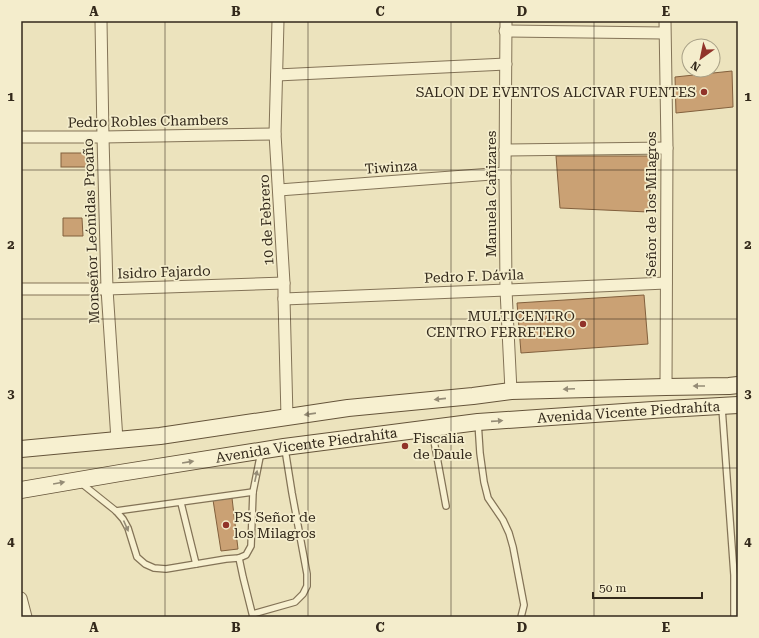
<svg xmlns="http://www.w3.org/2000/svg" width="759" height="638" font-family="'Roboto Serif',serif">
	<rect width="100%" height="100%" fill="#ece3bd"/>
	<g fill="#caa174" stroke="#82603d">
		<polygon points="732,71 733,107 676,113 675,77"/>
		<rect x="61" y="153" width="26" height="14"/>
		<polygon points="556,156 653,156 648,212 560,208"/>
		<polygon points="63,218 82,218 83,236 63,236"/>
		<polygon points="644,295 648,344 521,353 517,303"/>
		<polygon points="232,498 238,549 221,551 213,500"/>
	</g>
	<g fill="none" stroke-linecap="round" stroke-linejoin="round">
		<g stroke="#837357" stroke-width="8">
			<g id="lane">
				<polyline points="722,408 734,575 734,617"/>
				<polyline points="478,422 480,453 484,482 488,498 503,520 509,533 513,547 524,605 521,617"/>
				<polyline points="432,430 446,506"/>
				<polyline points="81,483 116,511 123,519 128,528 137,557 145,564 154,568 166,569 226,559 239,558 246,555 251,546 253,492 261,452"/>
				<polyline points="181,503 196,564"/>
				<polyline points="116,511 253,492"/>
				<polyline points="239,558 243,577 253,617"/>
				<polyline points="253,614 295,602 303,594 307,586 307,574 292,493 285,449"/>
			</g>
		</g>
		<g stroke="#837357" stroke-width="13">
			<g id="street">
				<polyline points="101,21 103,137 107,289 117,440"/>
				<polyline points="278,21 275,134 284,283 284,299 287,417"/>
				<polyline points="506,21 505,173 506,290 511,391"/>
				<polyline points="665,21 667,148 666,387"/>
				<polyline points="505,31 664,33"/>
				<polyline points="277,75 506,64"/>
				<polyline points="21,137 103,137 275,134"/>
				<polyline points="505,150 667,148"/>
				<polyline points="279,190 505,173"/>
				<polyline points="21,289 107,289 284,283"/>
				<polyline points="284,299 506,290 666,283"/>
				<polyline points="21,598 26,617"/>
			</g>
		</g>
		<g stroke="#65543a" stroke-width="18">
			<g id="secondary">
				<polyline points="21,449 160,436 348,408 473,396 511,391 666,387 729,386 738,385"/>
				<path id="s1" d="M21,490L120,473L284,447L478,422L667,409L738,405"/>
			</g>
		</g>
		<use href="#lane" stroke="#f7f0d0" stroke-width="5.5"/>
		<use href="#street" stroke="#f7f0d0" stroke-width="11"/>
		<use href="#secondary" stroke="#f7f0d0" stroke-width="16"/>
	</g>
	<defs><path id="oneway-solid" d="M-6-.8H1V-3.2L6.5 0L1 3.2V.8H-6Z"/></defs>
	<g fill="#958c76">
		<use href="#oneway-solid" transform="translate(699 386) rotate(180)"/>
		<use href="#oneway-solid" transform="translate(569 389) rotate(178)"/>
		<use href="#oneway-solid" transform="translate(440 399) rotate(174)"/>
		<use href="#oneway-solid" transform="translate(310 414) rotate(172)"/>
		<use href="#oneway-solid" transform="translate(497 421) rotate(-4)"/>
		<use href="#oneway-solid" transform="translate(188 462) rotate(-9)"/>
		<use href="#oneway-solid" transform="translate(256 476) rotate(-78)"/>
		<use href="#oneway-solid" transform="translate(59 483) rotate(-10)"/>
		<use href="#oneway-solid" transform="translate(126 526) rotate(66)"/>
	</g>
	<path fill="none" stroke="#33291b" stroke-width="1" stroke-opacity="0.55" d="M165,21V617M308,21V617M451,21V617M594,21V617M21,170H738M21,319H738M21,468H738"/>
	<g fill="#913329" stroke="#f4edcc" stroke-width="1.5">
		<circle cx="704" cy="92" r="4"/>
		<circle cx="583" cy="324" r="4"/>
		<circle cx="405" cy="446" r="4"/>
		<circle cx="226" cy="525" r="4"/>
	</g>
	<g text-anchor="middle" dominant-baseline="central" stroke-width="3.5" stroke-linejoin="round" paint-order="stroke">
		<g font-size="14" fill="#33291b" stroke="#f4edcc" text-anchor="end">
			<text x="696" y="92">SALON DE EVENTOS ALCIVAR FUENTES</text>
			<text x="575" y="316">MULTICENTRO<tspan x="575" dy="16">CENTRO FERRETERO</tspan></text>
			<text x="413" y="438" text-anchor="start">Fiscalia<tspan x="413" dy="16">de Daule</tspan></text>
			<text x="234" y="517" text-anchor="start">PS Señor de<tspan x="234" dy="16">los Milagros</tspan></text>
		</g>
		<g font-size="14" fill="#33291b" stroke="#f4edcc">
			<text transform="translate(148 121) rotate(-1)">Pedro Robles Chambers</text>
			<text transform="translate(391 167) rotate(-4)">Tiwinza</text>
			<text transform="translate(491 194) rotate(-90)">Manuela Cañizares</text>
			<text transform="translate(651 204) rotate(-90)">Señor de los Milagros</text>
			<text transform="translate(266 220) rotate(-93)">10 de Febrero</text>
			<text transform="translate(91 231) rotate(-92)">Monseñor Leónidas Proaño</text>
			<text transform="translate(164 272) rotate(-2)">Isidro Fajardo</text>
			<text transform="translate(474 276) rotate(-2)">Pedro F. Dávila</text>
			<text stroke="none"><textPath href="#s1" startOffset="613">Avenida Vicente Piedrahíta</textPath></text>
			<text stroke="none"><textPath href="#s1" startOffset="289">Avenida Vicente Piedrahíta</textPath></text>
		</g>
	</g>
	<rect width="759" height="638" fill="none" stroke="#f4edcc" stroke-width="44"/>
	<g transform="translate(701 58) rotate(213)"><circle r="19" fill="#f4edcc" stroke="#a79f85"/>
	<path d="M0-3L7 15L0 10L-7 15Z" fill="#913329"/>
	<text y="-6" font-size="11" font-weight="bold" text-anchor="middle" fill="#33291b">N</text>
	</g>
	<path d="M593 592v6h109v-6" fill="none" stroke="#33291b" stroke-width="2"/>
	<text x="599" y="592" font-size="12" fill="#33291b" stroke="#f4edcc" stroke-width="3" paint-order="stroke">50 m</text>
	<rect x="22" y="22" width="715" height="594" fill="none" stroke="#33291b" stroke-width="1.5"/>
	<g font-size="13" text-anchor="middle" font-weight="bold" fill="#33291b">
		<text x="94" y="16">A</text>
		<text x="236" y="16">B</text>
		<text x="380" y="16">C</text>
		<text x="522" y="16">D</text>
		<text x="666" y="16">E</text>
		<text x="11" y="101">1</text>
		<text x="748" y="101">1</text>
		<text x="11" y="249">2</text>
		<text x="748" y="249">2</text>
		<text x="11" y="398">3</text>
		<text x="748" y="398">3</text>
		<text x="11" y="546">4</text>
		<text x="748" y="546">4</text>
		<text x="94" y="632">A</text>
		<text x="236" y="632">B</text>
		<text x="380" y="632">C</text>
		<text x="522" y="632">D</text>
		<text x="666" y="632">E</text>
	</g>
</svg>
